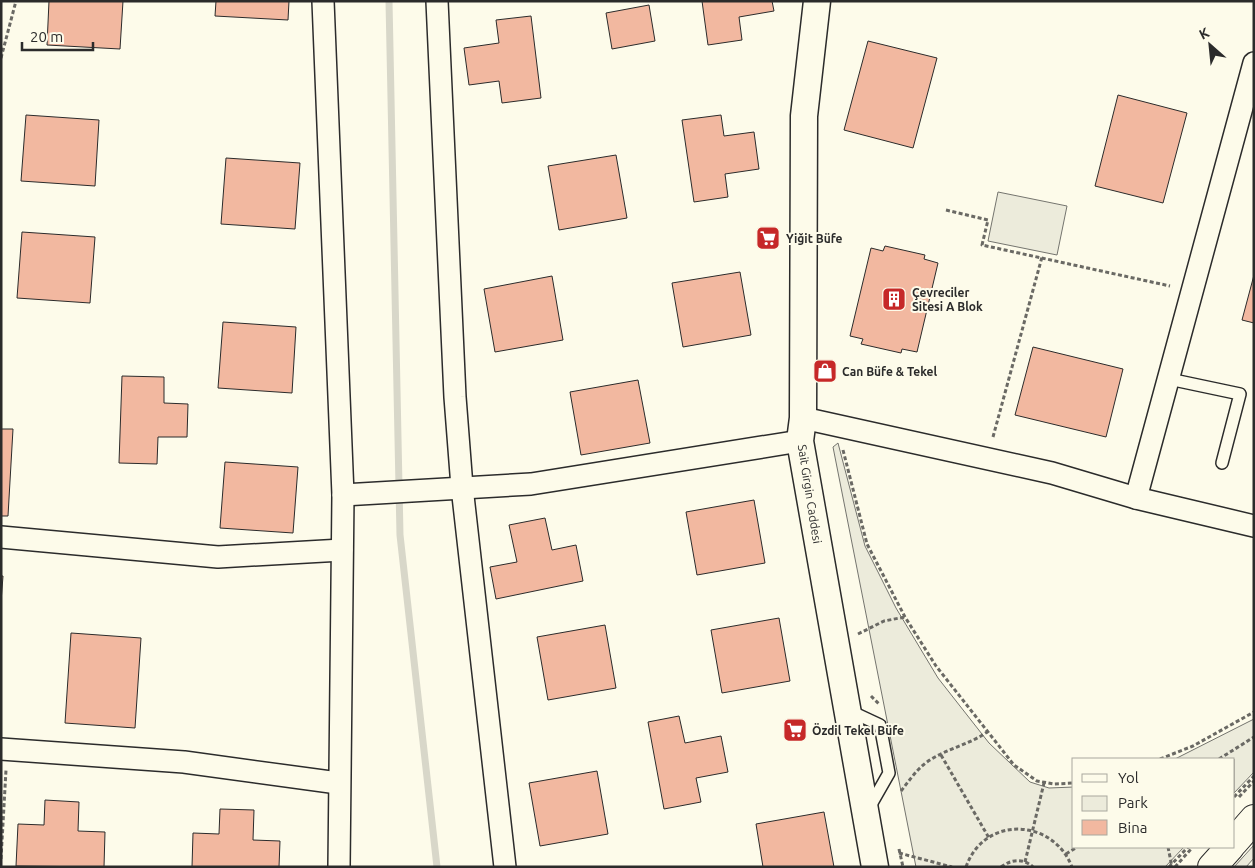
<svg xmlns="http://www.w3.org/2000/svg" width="1255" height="868" font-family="Ubuntu,sans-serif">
	<rect width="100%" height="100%" fill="#fdfbea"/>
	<g fill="#ecebdb" stroke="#74746e">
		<polygon points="998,192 1067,206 1057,255 988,241"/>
		<polygon points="838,443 865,546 896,608 938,678 989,743 1030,782 1049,788 1074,787 1074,847 1184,847 1165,867 916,867 833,447"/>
		<polygon points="1254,719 1254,772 1234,793 1234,759 1175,759"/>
		<polygon points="1254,845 1254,858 1246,867 1234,867"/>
	</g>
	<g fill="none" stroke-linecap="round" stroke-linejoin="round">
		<polyline stroke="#d8d7c9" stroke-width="7" points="389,1 400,535 437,867"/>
	</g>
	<g fill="#f2b8a0" stroke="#2b2b2b">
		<polygon points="49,1 123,1 120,49 47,45"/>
		<polygon points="216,1 289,1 288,20 215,16"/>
		<polygon points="702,1 772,1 774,11 739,17 742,40 708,45"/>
		<polygon points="649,5 655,41 612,49 606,13"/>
		<polygon points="531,16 541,98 502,103 499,81 469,85 464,48 499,43 496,20"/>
		<polygon points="868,41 937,58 913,148 844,130"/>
		<polygon points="1118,95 1187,113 1163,203 1095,186"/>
		<polygon points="26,115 99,120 95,186 21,181"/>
		<polygon points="721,115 724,136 754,132 759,169 725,174 728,197 694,202 682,120"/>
		<polygon points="616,155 627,218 559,230 548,166"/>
		<polygon points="226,158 300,163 295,229 221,224"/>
		<polygon points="22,232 95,237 90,303 17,298"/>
		<polygon points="885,246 925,255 924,259 938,263 917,352 902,349 901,353 861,344 863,339 850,336 871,248 883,251"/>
		<polygon points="740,272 751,335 683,347 672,283"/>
		<polygon points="1254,275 1254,323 1242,320"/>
		<polygon points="552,276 563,340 495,352 484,289"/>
		<polygon points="223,322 296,327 292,393 218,388"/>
		<polygon points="1033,347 1123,369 1106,437 1015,415"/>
		<polygon points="122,376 164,377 164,403 188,404 187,437 158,437 157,464 119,463"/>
		<polygon points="638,380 650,443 581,455 570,392"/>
		<polygon points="1,429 13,429 8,516 1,516"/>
		<polygon points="225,462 298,467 293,533 220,528"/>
		<polygon points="754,500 765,563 697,575 686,512"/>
		<polygon points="545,518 552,550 576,545 583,581 496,599 490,567 517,562 509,525"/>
		<polygon points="1,576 3,576 1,602"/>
		<polygon points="779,618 790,681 722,693 711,630"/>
		<polygon points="605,625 616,688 548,700 537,637"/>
		<polygon points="71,633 141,638 135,728 65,723"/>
		<polygon points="679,716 685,743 721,736 728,772 696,778 701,802 664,809 648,722"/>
		<polygon points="597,771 608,834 540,846 529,783"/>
		<polygon points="45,800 79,802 78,831 105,832 104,867 16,866 18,824 44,825"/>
		<polygon points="220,809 254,810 253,840 280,841 279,867 192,867 193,833 219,834"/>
		<polygon points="824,812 834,867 763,867 756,824"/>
	</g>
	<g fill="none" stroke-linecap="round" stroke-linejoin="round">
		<g stroke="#2b2b2b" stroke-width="14">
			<g id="service">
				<polyline points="1169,379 1240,394 1222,463"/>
				<polyline points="850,711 880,725 889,773 869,808"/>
			</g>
		</g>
		<g stroke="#2b2b2b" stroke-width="24">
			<g id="minor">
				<polyline points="323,1 343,495 339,867"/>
				<polyline points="437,1 455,397 462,487 505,867"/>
				<polyline points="803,418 1052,473 1136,498 1254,526"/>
				<polyline points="343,495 531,484 800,441"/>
				<polyline points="1136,498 1254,63"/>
				<polyline points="1,537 218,557 342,550"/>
				<polyline points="1,749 184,762 338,783"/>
			</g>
		</g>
		<g stroke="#2b2b2b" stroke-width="29">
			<polyline id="tertiary" points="817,1 804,116 803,418 800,441 875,867"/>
		</g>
		<g stroke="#2b2b2b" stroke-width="30">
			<g id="primary">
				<polyline points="1234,842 1254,819"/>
				<polyline points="1212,867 1230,847"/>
			</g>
		</g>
		<g stroke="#6a6964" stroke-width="3" stroke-dasharray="4 2.5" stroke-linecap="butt">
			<polyline points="1,58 16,1"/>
			<polyline points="946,210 988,220 982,245 1170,286"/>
			<polyline points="993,437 1042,257"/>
			<polyline points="843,450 867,544 905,617 936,666 1014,765 1037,781 1054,784 1074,783"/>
			<polyline points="858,634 884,621 905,617"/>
			<polyline points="871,696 880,705"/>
			<polyline points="941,755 989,838"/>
			<polyline points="1160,759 1193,746 1254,712"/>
			<polyline points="1219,759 1254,737"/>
			<path d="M901,791C909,781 916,770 927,762C945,749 969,745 987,732"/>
			<polyline points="1234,797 1254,776"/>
			<polyline points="1239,797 1254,781"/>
			<polyline points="1168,847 1172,867"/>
			<polyline points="899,849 903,867"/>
			<polyline points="899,853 952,867"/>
			<polyline points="1066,854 1077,847"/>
			<polyline points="1,859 6,770"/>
			<polyline points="1025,862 1044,783"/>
			<path d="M966,867C984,815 1053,818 1072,867"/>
			<path d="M1001,867C1012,859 1023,858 1033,867"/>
			<polyline points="1169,867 1188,847"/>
			<polyline points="1175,867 1191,849"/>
		</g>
		<use href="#service" stroke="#fdfbea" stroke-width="11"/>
		<use href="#minor" stroke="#fdfbea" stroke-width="21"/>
		<use href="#tertiary" stroke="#fdfbea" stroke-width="26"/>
		<use href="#primary" stroke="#fdfbea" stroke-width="28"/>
	</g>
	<defs>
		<g id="supermarket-square" transform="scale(1.25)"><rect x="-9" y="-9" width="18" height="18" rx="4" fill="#c62828" stroke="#fdfbea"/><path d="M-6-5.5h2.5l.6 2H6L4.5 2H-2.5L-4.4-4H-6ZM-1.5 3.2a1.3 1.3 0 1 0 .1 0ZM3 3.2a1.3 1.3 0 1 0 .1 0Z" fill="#fff"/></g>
		<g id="building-square" transform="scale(1.25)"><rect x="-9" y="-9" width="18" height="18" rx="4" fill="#c62828" stroke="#fdfbea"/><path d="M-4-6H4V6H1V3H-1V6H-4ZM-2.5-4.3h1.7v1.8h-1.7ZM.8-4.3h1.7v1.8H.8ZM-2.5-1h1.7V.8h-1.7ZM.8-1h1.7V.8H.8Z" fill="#fff"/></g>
		<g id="shop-square" transform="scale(1.25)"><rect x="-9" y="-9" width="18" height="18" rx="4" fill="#c62828" stroke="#fdfbea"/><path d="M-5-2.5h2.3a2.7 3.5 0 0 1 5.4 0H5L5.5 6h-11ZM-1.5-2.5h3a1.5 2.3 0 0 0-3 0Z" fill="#fff"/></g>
	</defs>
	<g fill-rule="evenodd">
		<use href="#supermarket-square" x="768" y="238"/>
		<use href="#building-square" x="894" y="299"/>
		<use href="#shop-square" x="825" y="371"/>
		<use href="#supermarket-square" x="795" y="730"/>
	</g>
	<g text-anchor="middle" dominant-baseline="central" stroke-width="4" stroke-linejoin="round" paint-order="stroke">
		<g font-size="12" font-weight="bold" fill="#2b2b2b" stroke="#fdfbea" text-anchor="start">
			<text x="786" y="238">Yiğit Büfe</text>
			<text x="912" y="292">Çevreciler<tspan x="912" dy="14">Sitesi A Blok</tspan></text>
			<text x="842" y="371">Can Büfe &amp; Tekel</text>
			<text x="812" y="730">Özdil Tekel Büfe</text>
		</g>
		<g font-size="12" fill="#2b2b2b" stroke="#fdfbea">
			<text transform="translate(810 494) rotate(81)">Sait Girgin Caddesi</text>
		</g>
	</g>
	<rect width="1255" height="868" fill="none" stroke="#2b2b2b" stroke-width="5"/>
	<rect x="1072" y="758" width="162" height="90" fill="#fdfbea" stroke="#a9a89e"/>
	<rect x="1082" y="774" width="25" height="8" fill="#fdfbea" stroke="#a9a89e"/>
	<text x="1118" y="783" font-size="15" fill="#2b2b2b">Yol</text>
	<rect x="1082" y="796" width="25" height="15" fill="#ecebdb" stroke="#a9a89e"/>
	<text x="1118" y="808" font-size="15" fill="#2b2b2b">Park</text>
	<rect x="1082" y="820" width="25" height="15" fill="#f2b8a0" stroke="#a9a89e"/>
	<text x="1118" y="833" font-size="15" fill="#2b2b2b">Bina</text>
	<g transform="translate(1210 45) rotate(333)" stroke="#fdfbea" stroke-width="4" paint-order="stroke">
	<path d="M0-4L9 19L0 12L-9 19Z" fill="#2b2b2b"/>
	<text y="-8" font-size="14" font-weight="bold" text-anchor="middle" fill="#2b2b2b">K</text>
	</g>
	<path d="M22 42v8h71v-8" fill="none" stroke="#2b2b2b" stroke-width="2.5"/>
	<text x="30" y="42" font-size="15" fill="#2b2b2b" stroke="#fdfbea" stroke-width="4" paint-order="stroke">20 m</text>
</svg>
